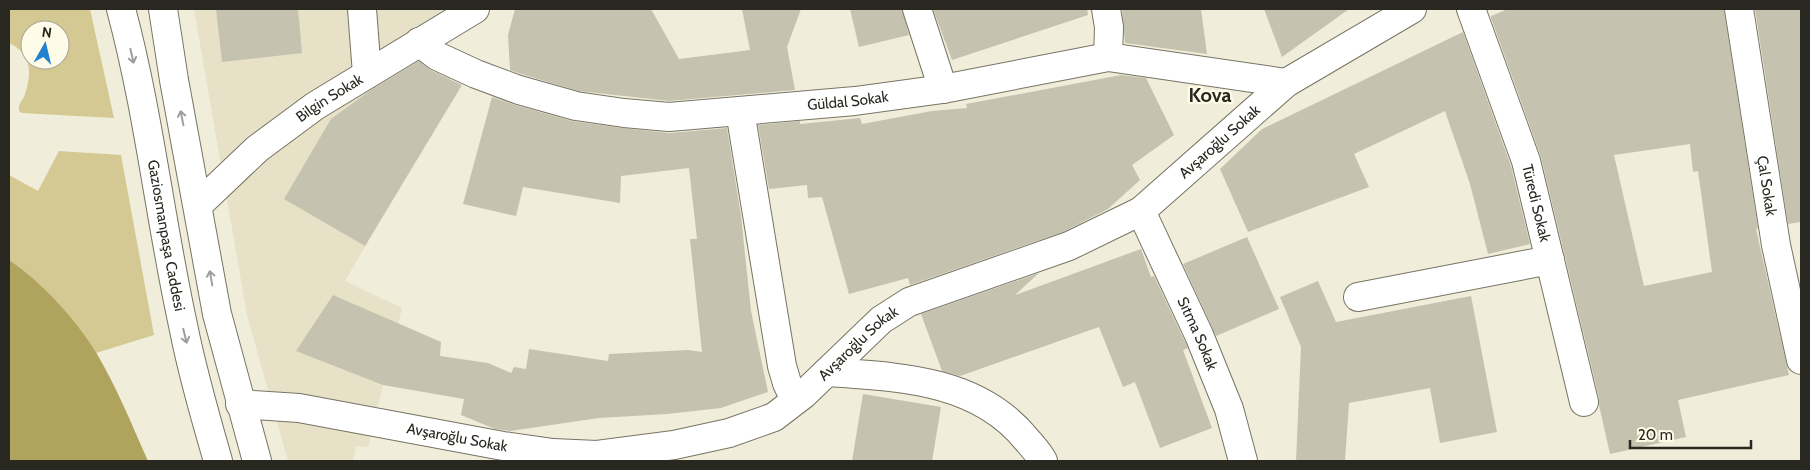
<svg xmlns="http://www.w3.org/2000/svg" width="1810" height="470" font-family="Cabin,sans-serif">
	<rect width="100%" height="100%" fill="#f1eddb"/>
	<polygon fill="#e6e1c7" points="194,9 475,9 419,42 458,65 393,178 402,184 345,281 402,308 368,447 356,446 353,461 288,461 247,315"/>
	<g fill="#d4c993" fill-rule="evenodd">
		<path d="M9,9H90L114,118L22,113L19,111C18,105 21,102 24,97C32,75 33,54 9,43ZM30,30H60V60H30Z"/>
		<path d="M59,151L121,155L154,335L96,353C71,319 45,284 9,260V175L38,191Z"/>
	</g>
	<path fill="#b0a35e" d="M9,260C41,281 78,322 97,354C117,388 132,425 148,461H9Z"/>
	<g fill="#c5c2b0" fill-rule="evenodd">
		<polygon points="216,9 298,9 302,53 222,62"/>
		<polygon points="515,9 651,9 679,59 750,50 742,9 801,9 787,47 795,90 669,101 579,91 524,75 510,70 508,35"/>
		<polygon points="850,9 902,9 909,35 859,47"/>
		<polygon points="933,9 1087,9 1088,15 952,60"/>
		<polygon points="1122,9 1201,9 1207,54 1125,43"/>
		<polygon points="1264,9 1349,9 1282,57"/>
		<path d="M1508,9H1724L1758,228L1756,229L1789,375L1678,400L1686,437L1610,454L1599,405V398L1541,157L1491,18V16ZM1690,144L1693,172L1698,171L1712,272L1644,286L1614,155Z"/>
		<polygon points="1755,9 1801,9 1801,222 1788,224"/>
		<polygon points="1463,32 1511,166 1530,244 1488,254 1470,184 1445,111 1354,154 1369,187 1248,232 1220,169 1262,129"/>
		<polygon points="419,61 430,70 462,85 365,246 284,199 331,119 371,90"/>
		<polygon points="1121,75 1146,78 1174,135 1132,165 1140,180 1108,209 1063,232 910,285 908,278 849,294 822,197 808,198 807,185 769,189 758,125 800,121 800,124 860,118 862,124 932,111 967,108 966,104"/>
		<polygon points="492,97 515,105 572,121 622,128 670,133 727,128 741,216 751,311 768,392 721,408 667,414 599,418 510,431 495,429 461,415 464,399 383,385 296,351 333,295 441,342 440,356 488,363 511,373 514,367 526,369 529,349 608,361 609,354 688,350 702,352 690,239 697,239 689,168 621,176 620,203 523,187 516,216 463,204"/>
		<polygon points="1247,237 1279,309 1216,336 1183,264"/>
		<polygon points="1141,249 1151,277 1154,276 1188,348 1183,350 1212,428 1160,448 1135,382 1123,387 1099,327 960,376 942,371 921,314 1039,273 1015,295"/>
		<polygon points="1318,281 1336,322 1471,296 1497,432 1440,443 1430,388 1349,403 1345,461 1296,461 1301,347 1280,297"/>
		<polygon points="863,394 941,407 932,461 852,461"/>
	</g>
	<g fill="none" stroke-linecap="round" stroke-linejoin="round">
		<g stroke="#777464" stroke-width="30">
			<g id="minor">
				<polyline points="362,9 367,74"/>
				<polyline points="917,9 943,89"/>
				<polyline points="1106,9 1109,27 1108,57"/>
				<path id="s1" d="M1471,9L1526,161L1584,402"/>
				<path id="s2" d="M1739,9L1776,245L1801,360"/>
				<path id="s3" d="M419,42L437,56L476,74L519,90L576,106L624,113L669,117L855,101L943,89L1108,57L1286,83"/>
				<polyline points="740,111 782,366 787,383 795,400"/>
				<path id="s4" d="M198,205L257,149L315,106L475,9"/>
				<path id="s5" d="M1141,211L1199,335L1229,409L1243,461"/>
				<polyline points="1358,297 1550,260"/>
				<path d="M827,372C899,377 978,379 1027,440C1033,447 1039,453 1043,461"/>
				<path id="s6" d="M240,404L299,408L503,446L553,453L597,455L674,445L729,433L774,417L804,394L881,320L909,302L1069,246L1141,211L1286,83L1412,9"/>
			</g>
		</g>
		<g stroke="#777464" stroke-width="30">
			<g id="major">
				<path id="s7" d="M121,9C149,113 160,220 183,325C192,371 205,416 218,461"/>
				<polyline points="163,9 174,80 217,314 257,461"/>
			</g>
		</g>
		<use href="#minor" stroke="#fff" stroke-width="28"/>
		<use href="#major" stroke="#fff" stroke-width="28"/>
	</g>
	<defs><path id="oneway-shaft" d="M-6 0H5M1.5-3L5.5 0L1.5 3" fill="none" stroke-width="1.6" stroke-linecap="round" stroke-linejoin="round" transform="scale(1.25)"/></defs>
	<g stroke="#9e9e9b">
		<use href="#oneway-shaft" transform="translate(132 56) rotate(77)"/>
		<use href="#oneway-shaft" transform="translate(182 118) rotate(-101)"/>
		<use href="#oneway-shaft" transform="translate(211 278) rotate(-100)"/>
		<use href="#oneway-shaft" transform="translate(185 336) rotate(76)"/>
	</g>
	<g text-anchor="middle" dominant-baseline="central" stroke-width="4.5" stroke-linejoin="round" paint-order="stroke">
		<g font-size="15" fill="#282720" stroke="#fefbe8">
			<text stroke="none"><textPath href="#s4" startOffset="170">Bilgin Sokak</textPath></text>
			<text stroke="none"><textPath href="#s3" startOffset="444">Güldal Sokak</textPath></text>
			<text stroke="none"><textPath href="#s6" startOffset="1075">Avşaroğlu Sokak</textPath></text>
			<text stroke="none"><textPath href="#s2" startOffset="179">Çal Sokak</textPath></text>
			<text stroke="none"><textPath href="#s1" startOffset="205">Türedi Sokak</textPath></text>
			<text stroke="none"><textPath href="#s7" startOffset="231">Gaziosmanpaşa Caddesi</textPath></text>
			<text stroke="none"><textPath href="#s5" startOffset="135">Sıtma Sokak</textPath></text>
			<text stroke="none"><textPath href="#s6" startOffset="655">Avşaroğlu Sokak</textPath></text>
			<text stroke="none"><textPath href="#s6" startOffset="220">Avşaroğlu Sokak</textPath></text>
		</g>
		<g font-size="20" font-weight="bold" fill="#282720" stroke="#fefbe8">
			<text x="1210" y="95">Kova</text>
		</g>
	</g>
	<rect width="1810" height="470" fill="none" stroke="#282720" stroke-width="20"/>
	<g transform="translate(45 45) rotate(8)"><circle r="24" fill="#fefbe8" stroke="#a8a698"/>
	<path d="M0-4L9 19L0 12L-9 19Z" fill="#2382ce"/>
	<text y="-8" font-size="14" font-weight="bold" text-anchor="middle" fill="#282720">N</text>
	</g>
	<path d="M1630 440v8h121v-8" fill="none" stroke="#282720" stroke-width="2.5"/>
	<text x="1638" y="440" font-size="15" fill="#282720" stroke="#fefbe8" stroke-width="4" paint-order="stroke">20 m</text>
</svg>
